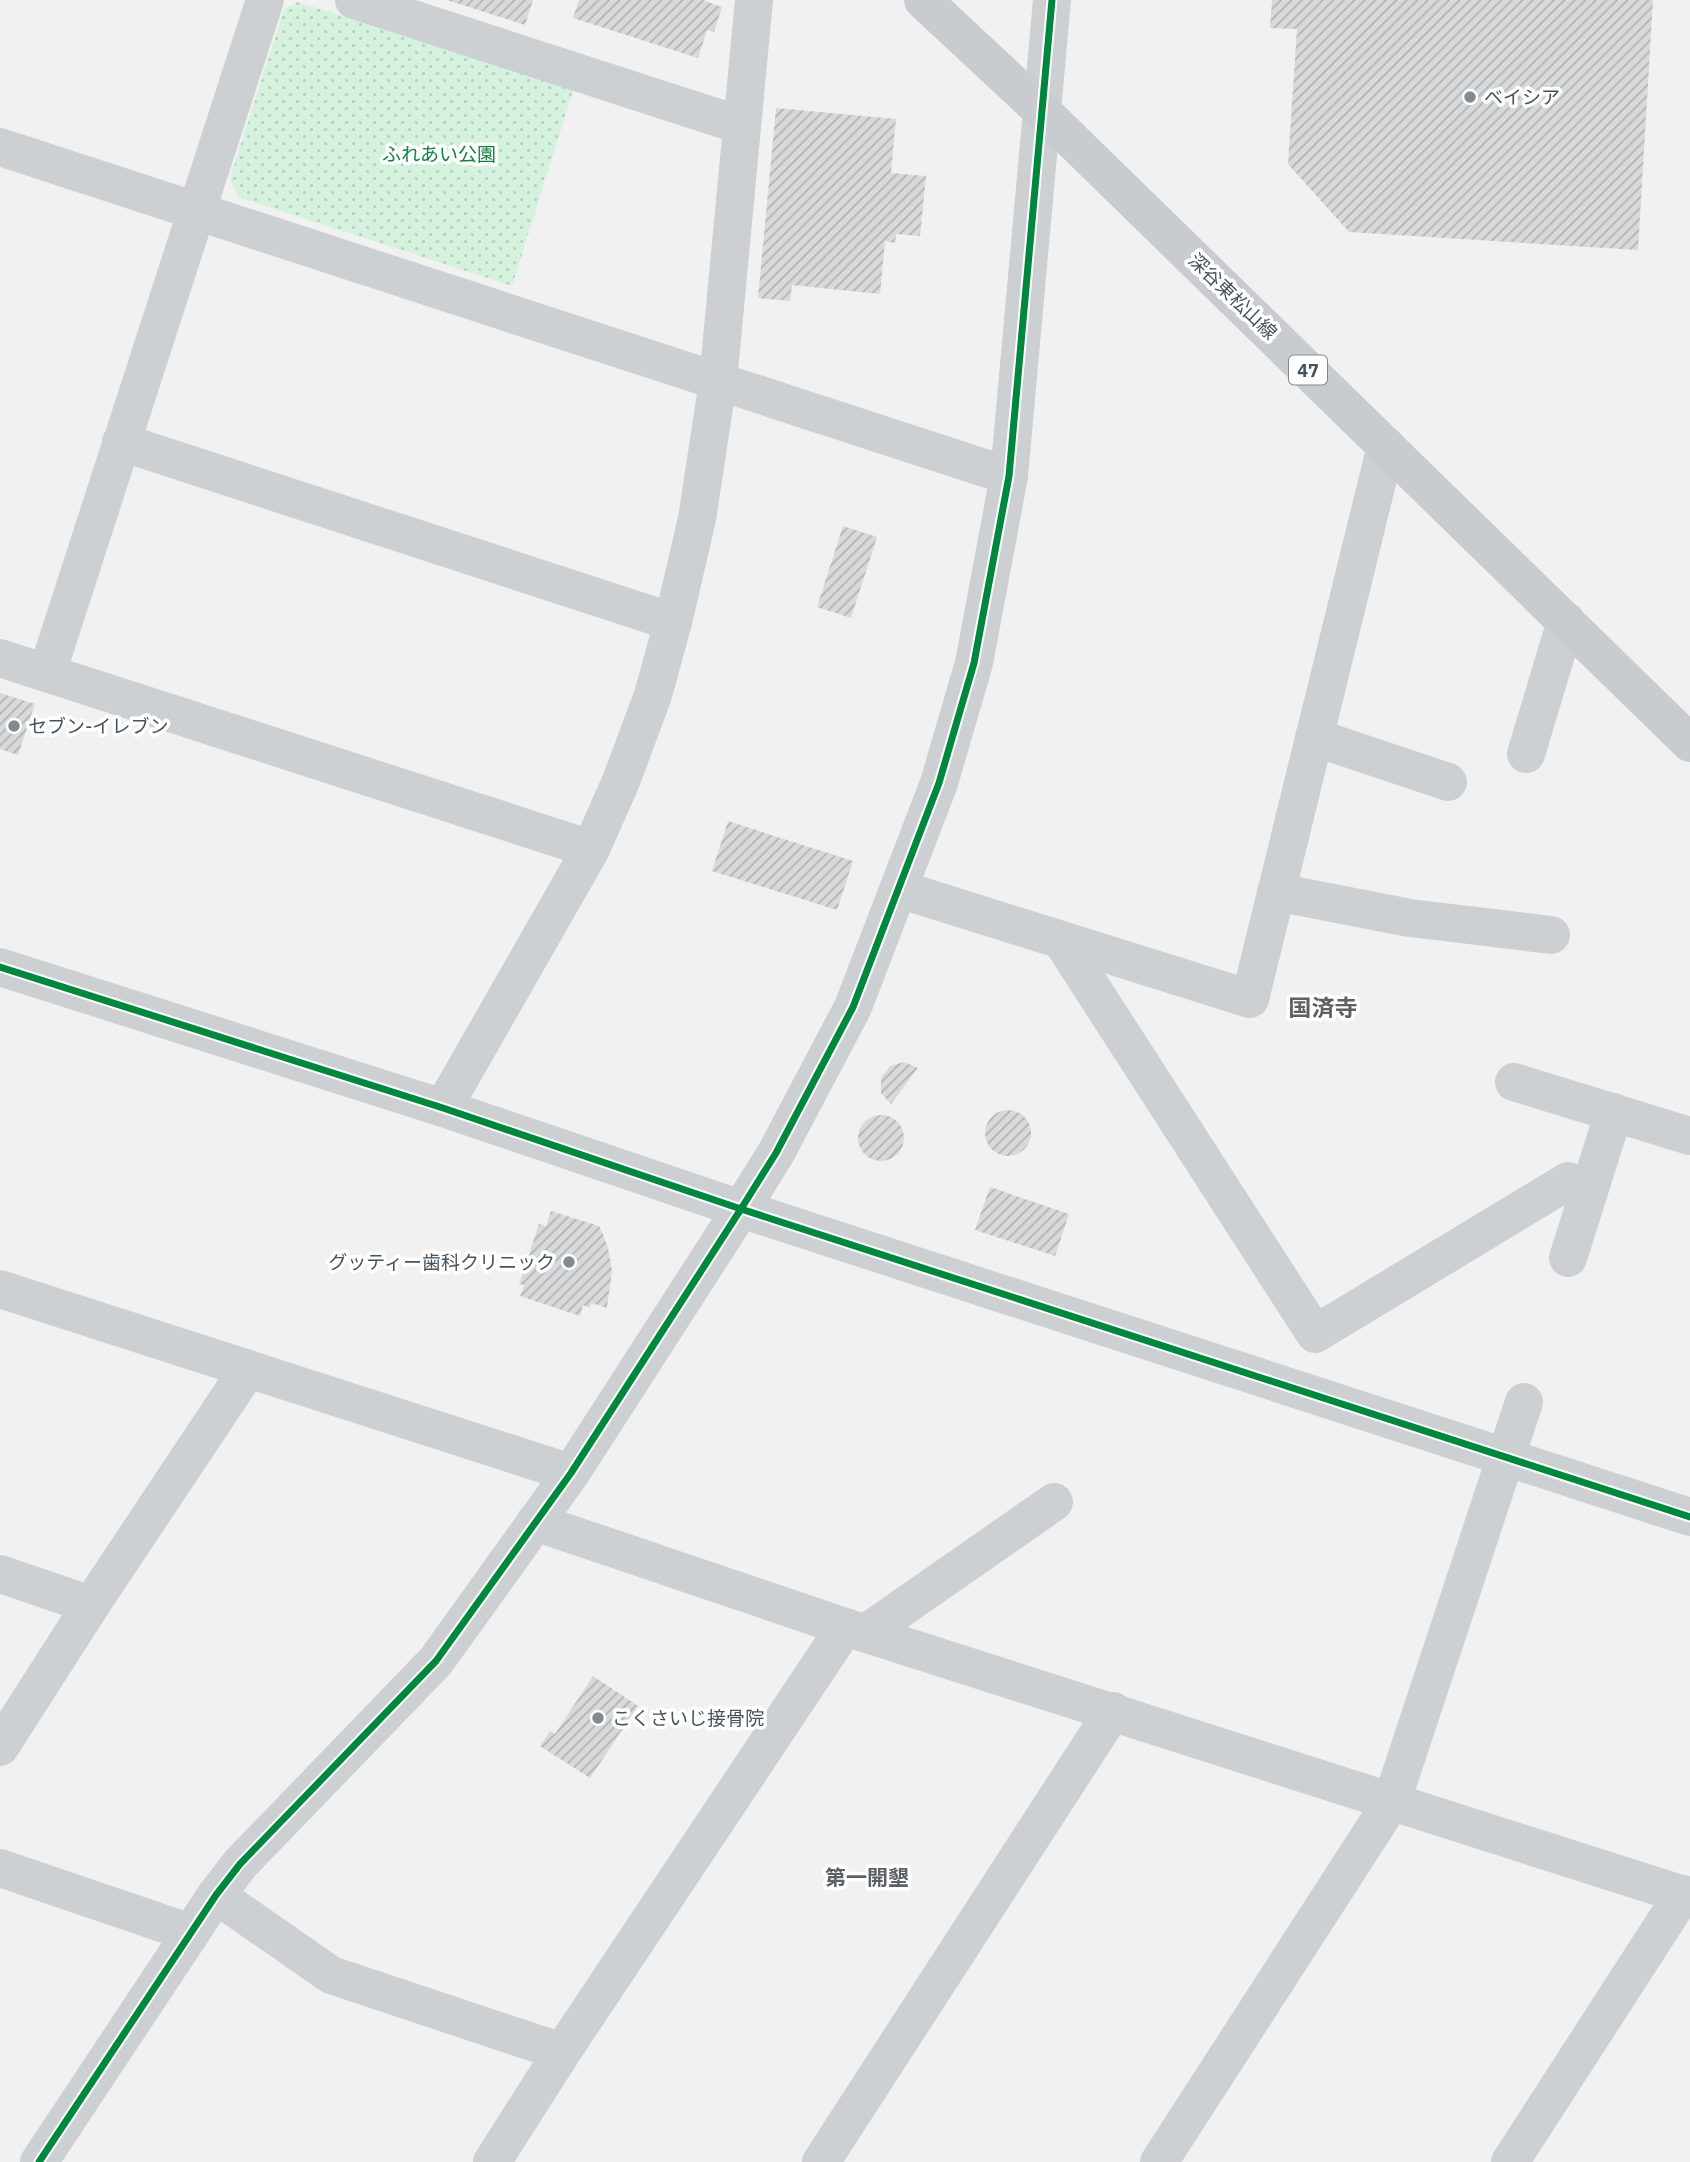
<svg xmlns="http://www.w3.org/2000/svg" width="1690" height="2162" font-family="'IBM Plex Sans','Noto Sans JP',sans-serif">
	<defs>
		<pattern id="park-dots" width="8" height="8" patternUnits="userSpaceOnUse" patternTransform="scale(1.75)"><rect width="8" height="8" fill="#d4f2de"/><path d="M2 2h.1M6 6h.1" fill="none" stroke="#b7d1c1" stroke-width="1.8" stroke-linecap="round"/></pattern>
		<pattern id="building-hatch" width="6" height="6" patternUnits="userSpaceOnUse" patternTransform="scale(1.75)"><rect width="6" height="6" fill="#d8d9db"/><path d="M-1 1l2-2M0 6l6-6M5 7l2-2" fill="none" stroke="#b1b3b5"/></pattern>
	</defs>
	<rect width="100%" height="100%" fill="#f2f1f1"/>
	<polygon fill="url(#park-dots)" points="298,2 574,88 512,286 238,197 230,178 284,9"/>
	<g fill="url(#building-hatch)">
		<polygon points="447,0 533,0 525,25"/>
		<polygon points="579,0 703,0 722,7 714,32 707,30 698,58 573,18"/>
		<polygon points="1272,0 1653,0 1638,250 1349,232 1288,164 1297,29 1270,28"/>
		<polygon points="776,108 896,119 891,173 926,176 920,236 896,234 895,243 885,241 880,294 792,285 790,301 758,298"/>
		<polygon points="843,526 877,537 851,618 817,607"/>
		<polygon points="0,693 35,704 18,755 0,749"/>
		<polygon points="728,821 853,861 837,910 712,871"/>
		<polygon points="904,1062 918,1068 891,1104 881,1093 881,1078 890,1066"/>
		<circle cx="1008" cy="1133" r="23"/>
		<circle cx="881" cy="1138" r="23"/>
		<polygon points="990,1187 1069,1214 1055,1256 975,1230"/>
		<polygon points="551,1211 599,1226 602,1232 608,1248 612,1271 607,1308 591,1303 590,1308 583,1305 580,1316 520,1296 524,1285 519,1284 539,1224 546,1226"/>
		<polygon points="593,1676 638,1706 590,1778 540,1746 550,1731 555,1734"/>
	</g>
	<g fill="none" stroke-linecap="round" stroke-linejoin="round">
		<g stroke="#cdd0d2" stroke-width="38">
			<polyline points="354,0 740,125"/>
			<polyline points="0,147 1009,476"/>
			<polyline points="121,442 673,622"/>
			<polyline points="0,658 591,849"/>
			<polyline points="47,673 265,0"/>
			<polyline points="1314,737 1448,782"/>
			<polyline points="1526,754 1566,621"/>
			<polyline points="899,889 1250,999 1386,446"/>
			<polyline points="1276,892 1410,918 1551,935"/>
			<polyline points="1061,940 1315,1334 1568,1181"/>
			<polyline points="0,967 443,1108 741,1209 776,1153 853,1007 939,783 974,663 1009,476 1052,0"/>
			<polyline points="1514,1082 1690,1136"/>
			<polyline points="443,1108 591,849 621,781 653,695 673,622 697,519 718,381 754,0"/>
			<polyline points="1568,1258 1614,1112"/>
			<polyline points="0,1289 571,1473"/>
			<polyline points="535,1522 845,1627 1690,1897"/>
			<polyline points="0,1574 91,1605"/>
			<polyline points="866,1633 1054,1502"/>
			<polyline points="0,1747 91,1605 248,1369"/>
			<polyline points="0,1868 191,1933"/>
			<polyline points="216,1895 331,1975 562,2052"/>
			<polyline points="39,2162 216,1895 240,1864 436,1661 571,1473 741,1209 1690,1517"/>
			<polyline points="492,2162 562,2052 845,1627"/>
			<polyline points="821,2162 1113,1711"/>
			<polyline points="1159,2162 1392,1801 1524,1402"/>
			<polyline points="1510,2162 1683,1894"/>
		</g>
		<polyline stroke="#c8ccd0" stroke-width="38" points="923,0 1041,110 1690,743"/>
		<g stroke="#fff" stroke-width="11">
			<g id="cycleway">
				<polyline points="0,967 443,1108 741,1209 776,1153 853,1007 939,783 974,663 1009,476 1052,0"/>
				<polyline points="39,2162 216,1895 240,1864 436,1661 571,1473 741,1209 1690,1517"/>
			</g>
		</g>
		<use href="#cycleway" stroke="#00873e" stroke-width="7"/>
	</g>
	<g fill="#828b92" stroke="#fff" stroke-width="2.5">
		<circle cx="1470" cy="97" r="7"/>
		<circle cx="14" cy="726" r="7"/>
		<circle cx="569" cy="1262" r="7"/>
		<circle cx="598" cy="1718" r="7"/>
	</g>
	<g text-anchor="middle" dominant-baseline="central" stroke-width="7" stroke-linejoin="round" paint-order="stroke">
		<rect fill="#fff" stroke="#7e878f" stroke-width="2" x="1289" y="355.5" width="38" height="29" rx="5"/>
		<g font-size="18" font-weight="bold" fill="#46545f">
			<text x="1308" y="370">47</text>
		</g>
		<g font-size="19" fill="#46545f" stroke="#fff" text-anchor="start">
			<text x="1484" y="97">ベイシア</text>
			<text x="28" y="726">セブン-イレブン</text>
			<text x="555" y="1262" text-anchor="end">グッティー歯科クリニック</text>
			<text x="612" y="1718">こくさいじ接骨院</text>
		</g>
		<g font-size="19" fill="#0f8344" stroke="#fff">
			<text x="439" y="154">ふれあい公園</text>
		</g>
		<g font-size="19" fill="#46545f" stroke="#fff">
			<text transform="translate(1233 296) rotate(44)">深谷東松山線</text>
		</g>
		<g font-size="21" font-weight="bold" fill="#5c6166" stroke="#fff">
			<text x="867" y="1877">第一開墾</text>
		</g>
		<g font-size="23" font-weight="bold" fill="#5c6166" stroke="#fff">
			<text x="1323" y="1007">国済寺</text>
		</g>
	</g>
</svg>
